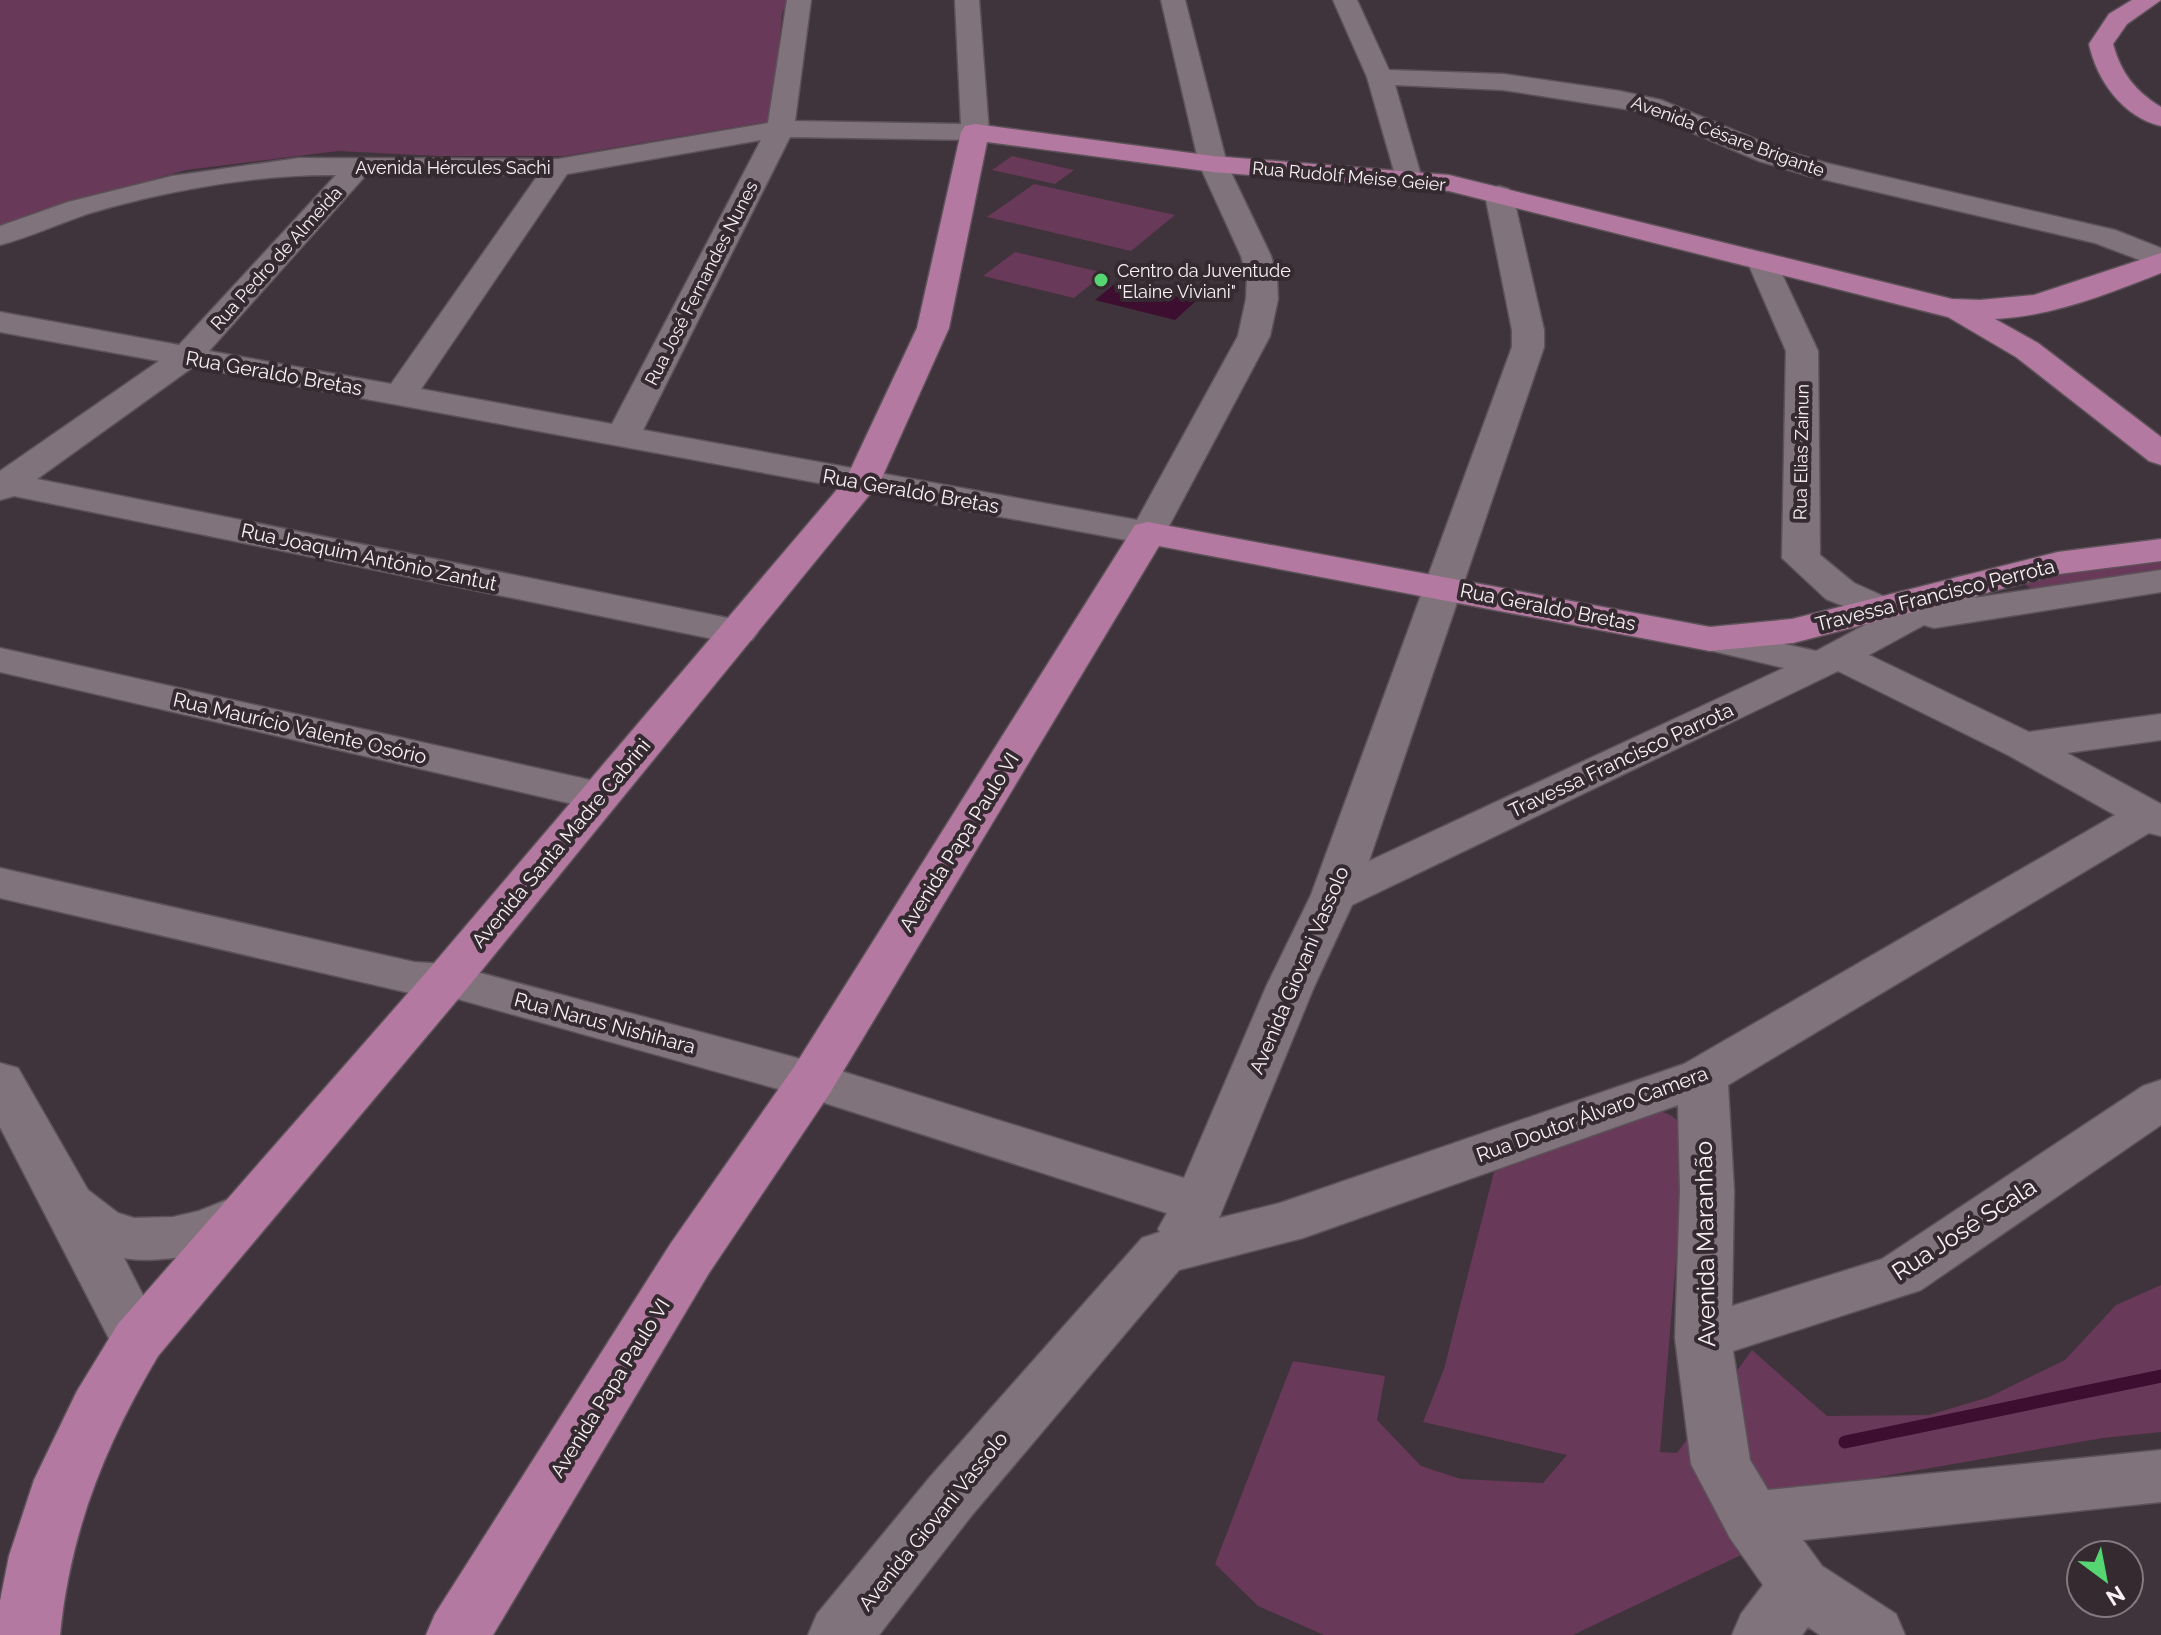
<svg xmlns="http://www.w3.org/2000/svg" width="2161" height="1635" font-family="Raleway,sans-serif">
	<rect width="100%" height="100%" fill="#3f343b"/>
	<g fill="#683958">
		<polygon points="0,0 790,0 782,13 772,121 564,156 438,156 338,151 186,170 51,208 0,229"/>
		<polygon points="1012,156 1074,170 1055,184 992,170"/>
		<polygon points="1034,184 1175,215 1131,251 987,217"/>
		<polygon points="1015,252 1105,273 1074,298 983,276"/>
		<polygon points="2161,557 2161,575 2034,590 2026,585 2024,580 2047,571"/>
		<path d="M1655,1109C1674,1116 1682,1119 1686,1140L1660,1452L1677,1453L1752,1350L1827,1416L1929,1415L1989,1397L2065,1360L2116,1305L2161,1285V1432L2103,1438L1758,1498L1760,1546L1573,1635H1324L1258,1606L1215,1564L1293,1361L1385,1376L1377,1420L1421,1466L1461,1479L1543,1483L1567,1455L1423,1422L1444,1369L1496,1164Z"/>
	</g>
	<polygon fill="#3d0e30" points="1117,282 1196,301 1175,320 1095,300"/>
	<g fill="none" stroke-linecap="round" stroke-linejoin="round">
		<polyline stroke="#3d0e30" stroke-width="13" points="1845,1442 2161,1376"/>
		<g stroke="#5d5259" stroke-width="3">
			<g id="minor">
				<path d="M787,0H811L795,121L961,124L955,0H979L989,132L985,138L975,140L790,137L643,430L1137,520L1238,336L1246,299L1247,277L1241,256L1199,164L1161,0H1185L1227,164L1271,256L1277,277L1278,299L1270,336L1161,541L1148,544L193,367L37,479L738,620L752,624L758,632L752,640L738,644L14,496L0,500V471L159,361L0,332V312L179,345L336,175C256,174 163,191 87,214C58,224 30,237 0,245V226L68,202L172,176L299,158L558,159L768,123ZM761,140L612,424L421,389L567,174ZM366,175H538L391,384L209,351Z"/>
				<polygon points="1333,0 1357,0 1389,70 1503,74 1620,91 1661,100 1779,149 1826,163 2115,230 2161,248 2161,268 2095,243 1809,176 1759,161 1644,112 1503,90 1395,85 1422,179 1418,185 1408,187 1398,185 1367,77"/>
				<path d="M1499,186L1509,189L1513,195L1544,330V347L1369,861L1784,668L1696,647L1690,639L1696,631L1710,627L1816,651L1876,619L1826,599L1782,558L1786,351L1747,261L1751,255L1762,252L1773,255L1818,351L1820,555L1854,583L1892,600L1897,608C1924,594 1955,568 1986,576L1991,584L1986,592L1974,598L2161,570V592L1934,628L1924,625L1869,655L2029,732L2161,714V740L2067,753L2161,804V836L2149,833L1728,1085L1734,1191L1732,1306L1882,1259L2143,1086L2161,1080V1125L1921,1290L1733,1351L1750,1460L1768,1490L2161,1450V1502L1803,1540L1822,1566L1896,1614L1905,1635H1820L1808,1627L1802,1635H1732L1741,1614L1763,1585L1730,1538L1691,1464L1675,1338L1680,1191L1678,1105L1303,1238L1179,1270L972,1515L879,1635H808L817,1614L930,1477L1142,1238L1160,1232L1158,1229L1167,1213L803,1096L447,996L414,994L0,898V868L414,962L447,964L812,1062L1184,1178L1266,987L1311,895L1512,347V330L1485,195L1489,189ZM1838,671L2008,755L2115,815L1684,1064L1280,1203L1219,1218L1314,987L1352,905Z"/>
				<polygon points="0,648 599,782 614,786 621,796 614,806 599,810 0,672"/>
				<path d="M0,1063L18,1068L88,1190L118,1213L134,1218L173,1217L199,1211L246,1192L265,1198L273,1213C270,1218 267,1225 263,1229C235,1251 158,1265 124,1258L166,1340L158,1356L138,1363L118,1356L0,1127Z"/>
			</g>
		</g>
		<g stroke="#5d5259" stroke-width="3">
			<g id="major">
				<path d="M2132,0H2161L2127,24L2113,44C2121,73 2135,91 2161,107V126C2123,117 2097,81 2089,44L2109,14Z"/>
				<path d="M975,124L1213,156L1449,175L1952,299L1980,300L2034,295L2161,253V273C2108,294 2053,316 1995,319L2038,343L2161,437V465L2149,461L2016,357L1948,317L1449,191L1213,172L987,142L949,328L880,482L464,992L158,1356C105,1445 70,1532 60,1635H0V1601L9,1556L34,1480L77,1391L118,1324L430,968L846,479L917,328L961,132L965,126Z"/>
				<polygon points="1148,522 1710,627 1792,619 2058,552 2161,539 2161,561 2059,574 1793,643 1710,651 1159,546 830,1093 709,1273 493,1635 426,1635 435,1614 671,1243 794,1067 1130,533 1135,525"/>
			</g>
		</g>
		<use href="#minor" fill="#81737b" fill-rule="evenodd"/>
		<use href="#major" fill="#b479a0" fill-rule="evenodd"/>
	</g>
	<circle fill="#55d672" stroke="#352a30" stroke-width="3" cx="1101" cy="280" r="8"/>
	<g text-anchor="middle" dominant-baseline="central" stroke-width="8" stroke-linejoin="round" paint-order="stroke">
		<g font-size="18" fill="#f8f0f5" stroke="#352a30">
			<text transform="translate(1728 136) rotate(20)">Avenida Césare Brigante</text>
			<text x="453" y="167">Avenida Hércules Sachi</text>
			<text transform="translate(1349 176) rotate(5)">Rua Rudolf Meise Geier</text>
			<text transform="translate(276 258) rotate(-48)">Rua Pedro de Almeida</text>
			<text transform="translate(701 283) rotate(-63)">Rua José Fernandes Nunes</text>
			<text transform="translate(1801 452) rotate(-89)">Rua Elias Zainun</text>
		</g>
		<g font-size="18" fill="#f8f0f5" stroke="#352a30" text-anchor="start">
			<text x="1117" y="270">Centro da Juventude<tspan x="1117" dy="21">"Elaine Viviani"</tspan></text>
		</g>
		<g font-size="20" fill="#f8f0f5" stroke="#352a30">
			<text transform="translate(274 373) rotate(10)">Rua Geraldo Bretas</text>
			<text transform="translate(911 491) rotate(10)">Rua Geraldo Bretas</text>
			<text transform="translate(369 557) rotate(12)">Rua Joaquim António Zantut</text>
			<text transform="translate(1935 595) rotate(-14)">Travessa Francisco Perrota</text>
			<text transform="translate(1548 607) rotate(11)">Rua Geraldo Bretas</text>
			<text transform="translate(300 728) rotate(13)">Rua Maurício Valente Osório</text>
			<text transform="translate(1621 760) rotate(-25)">Travessa Francisco Parrota</text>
			<text transform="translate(959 842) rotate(-58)">Avenida Papa Paulo VI</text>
			<text transform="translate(561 843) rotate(-50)">Avenida Santa Madre Cabrini</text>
			<text transform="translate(1299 970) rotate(-67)">Avenida Giovani Vassolo</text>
			<text transform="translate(605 1023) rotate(15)">Rua Narus Nishihara</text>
			<text transform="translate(1592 1114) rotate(-20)">Rua Doutor Álvaro Camera</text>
			<text transform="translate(610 1388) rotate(-58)">Avenida Papa Paulo VI</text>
			<text transform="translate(933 1521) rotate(-51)">Avenida Giovani Vassolo</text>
		</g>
		<g font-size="24" fill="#f8f0f5" stroke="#352a30">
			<text transform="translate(1964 1229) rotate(-33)">Rua José Scala</text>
			<text transform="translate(1705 1244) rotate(-91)">Avenida Maranhão</text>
		</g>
	</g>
	<g transform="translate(2105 1579) rotate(148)"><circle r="38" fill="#352a30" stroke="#83797f" stroke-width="2"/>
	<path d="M0-6L14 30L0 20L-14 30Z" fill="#55d672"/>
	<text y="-12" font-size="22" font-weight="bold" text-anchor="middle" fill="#f8f0f5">N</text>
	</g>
</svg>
